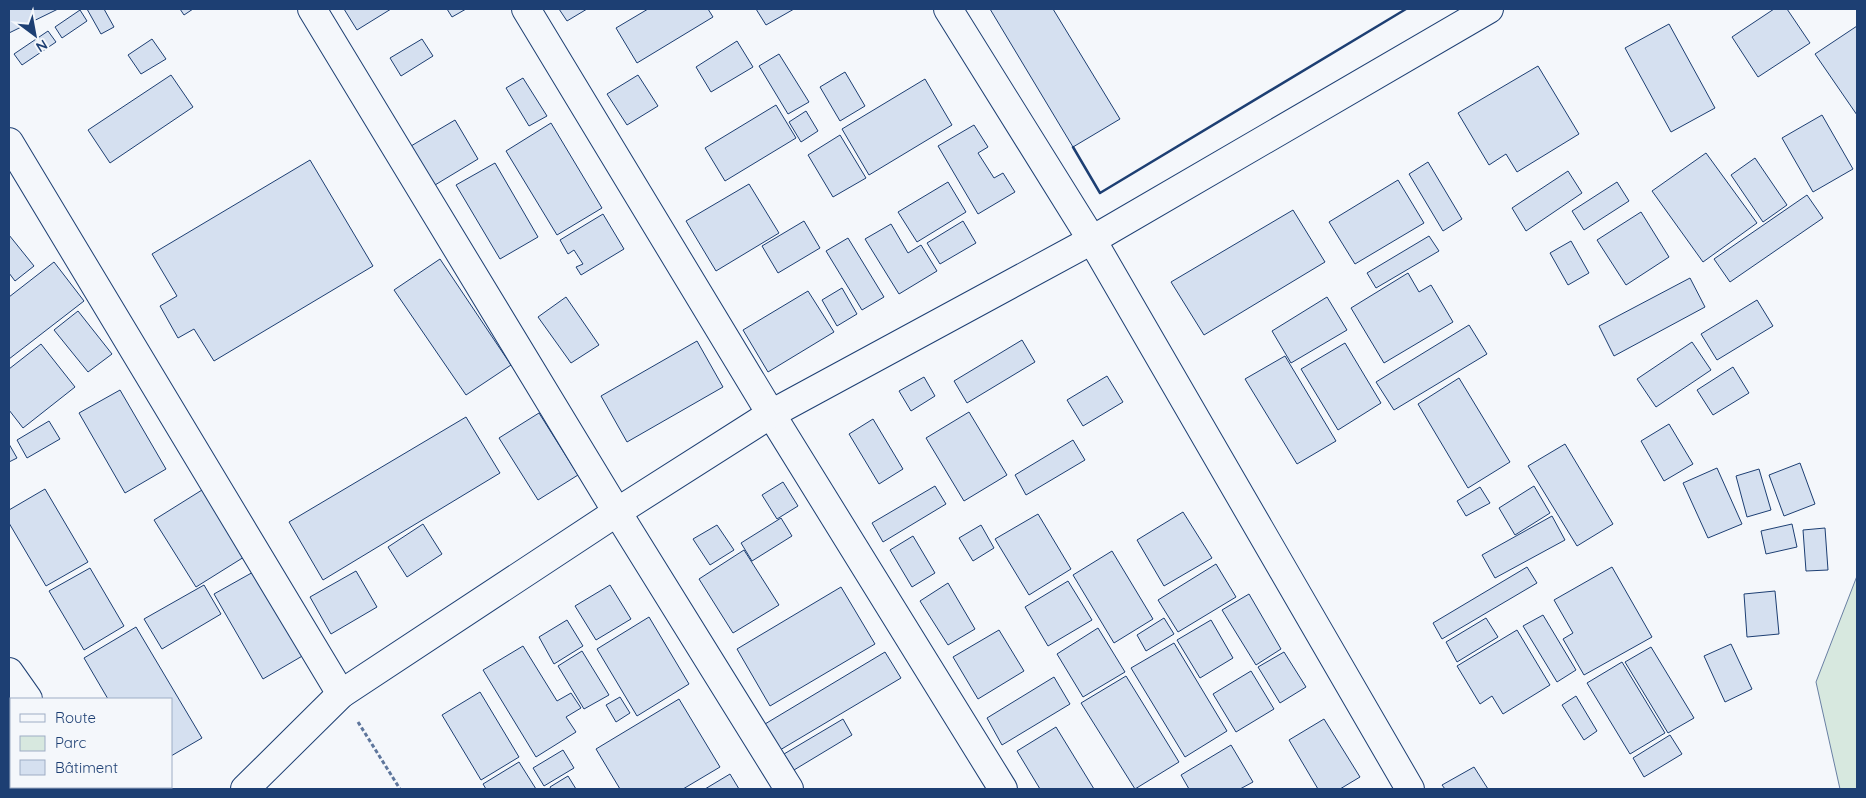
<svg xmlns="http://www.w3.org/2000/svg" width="1866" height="798" font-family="Quicksand,sans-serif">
	<rect width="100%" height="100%" fill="#f4f7fb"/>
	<polygon fill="#d7e8df" stroke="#687fa3" points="1857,576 1857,789 1840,789 1816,682"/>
	<g fill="#d5e0f0" stroke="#1d3f73">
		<polygon points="9,9 58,9 9,33"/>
		<polygon points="87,9 104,9 114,27 101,34"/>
		<polygon points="180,9 193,9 184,15"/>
		<polygon points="344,9 391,9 357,30"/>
		<polygon points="447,9 466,9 452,17"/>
		<polygon points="559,9 587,9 567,21"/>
		<polygon points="648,9 708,9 713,17 637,63 616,28"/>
		<polygon points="756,9 794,9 766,25"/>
		<polygon points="990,9 1053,9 1120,119 1073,147"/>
		<polygon points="1774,9 1787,9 1810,43 1758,77 1732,37"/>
		<polygon points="80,10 87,21 62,38 55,27"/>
		<polygon points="1669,24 1715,108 1671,132 1625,48"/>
		<polygon points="1857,26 1857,115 1815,54"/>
		<polygon points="48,31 56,42 22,65 14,54"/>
		<polygon points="152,39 166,59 141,74 128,55"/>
		<polygon points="422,39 433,56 401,76 390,58"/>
		<polygon points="737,41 753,67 711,92 696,67"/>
		<polygon points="779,54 809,102 788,114 759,66"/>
		<polygon points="1538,66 1579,134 1517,172 1506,154 1489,165 1458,113"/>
		<polygon points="845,72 865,106 840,121 820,87"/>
		<polygon points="171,75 193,107 110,163 88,130"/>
		<polygon points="638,75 658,106 627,125 607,94"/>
		<polygon points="523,78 547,116 529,126 506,88"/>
		<polygon points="925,79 952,125 869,175 842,129"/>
		<polygon points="776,105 796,138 725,181 705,148"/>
		<polygon points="806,111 818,131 801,142 789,122"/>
		<polygon points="1822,115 1853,169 1813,192 1782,138"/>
		<polygon points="455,120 478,159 435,185 411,146"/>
		<polygon points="551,123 602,208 557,235 506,151"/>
		<polygon points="974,125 988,147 978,153 994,178 1003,173 1015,192 978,214 938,146"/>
		<polygon points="840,135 866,178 833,197 808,155"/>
		<polygon points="1706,153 1757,223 1703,262 1652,191"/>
		<polygon points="1755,158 1787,205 1763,222 1731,175"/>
		<polygon points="310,160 373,266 214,361 194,329 178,338 160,306 177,296 152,254"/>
		<polygon points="1428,162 1462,219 1443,231 1409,174"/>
		<polygon points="495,163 538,237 500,259 456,185"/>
		<polygon points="1568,171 1582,193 1526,231 1512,208"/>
		<polygon points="1398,180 1424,223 1355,264 1329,222"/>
		<polygon points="948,182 966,212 917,242 898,212"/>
		<polygon points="1617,182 1629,201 1584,230 1572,211"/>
		<polygon points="749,184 779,233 716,271 686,221"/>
		<polygon points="1807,195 1823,218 1730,282 1714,259"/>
		<polygon points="1293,210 1325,262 1204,335 1171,282"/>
		<polygon points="1641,212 1669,257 1626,285 1597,240"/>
		<polygon points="603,214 624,249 581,275 576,267 583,264 574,250 568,254 560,240"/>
		<polygon points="804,221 820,248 778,273 762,246"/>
		<polygon points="963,221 976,243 940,264 927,243"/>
		<polygon points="891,224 908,253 921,245 937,271 899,294 865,239"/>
		<polygon points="9,235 34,266 15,281 9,273"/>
		<polygon points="1429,236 1439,251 1376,288 1367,273"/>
		<polygon points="848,238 884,297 862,310 826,251"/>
		<polygon points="1571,241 1589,273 1568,285 1550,253"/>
		<polygon points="440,259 511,365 466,395 394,290"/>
		<polygon points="54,262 84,301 9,359 9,297"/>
		<polygon points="1408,273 1419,292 1431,285 1453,322 1384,363 1351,308"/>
		<polygon points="1690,278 1705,307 1614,356 1599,326"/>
		<polygon points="842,288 857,314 837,326 822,300"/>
		<polygon points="808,291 834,332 768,372 743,330"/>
		<polygon points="566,297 599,345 571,363 538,317"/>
		<polygon points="1327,297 1347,330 1291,363 1272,331"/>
		<polygon points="1757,300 1773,326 1717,360 1701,334"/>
		<polygon points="78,311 112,354 88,372 54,330"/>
		<polygon points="1469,325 1487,354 1394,410 1376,382"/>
		<polygon points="1022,340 1035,362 967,403 954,381"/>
		<polygon points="697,341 723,387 627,442 601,396"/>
		<polygon points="1692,342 1711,370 1656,407 1637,379"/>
		<polygon points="1345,343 1381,403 1338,430 1301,369"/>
		<polygon points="41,344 75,387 23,428 9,410 9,369"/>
		<polygon points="1285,356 1336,441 1297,464 1245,379"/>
		<polygon points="1733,367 1749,393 1713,415 1697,390"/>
		<polygon points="1107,376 1123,402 1083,426 1067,400"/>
		<polygon points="924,377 935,396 911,411 899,391"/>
		<polygon points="1459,378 1510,462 1468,488 1418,404"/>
		<polygon points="120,390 166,469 125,493 79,413"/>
		<polygon points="969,412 1007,475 964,501 926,438"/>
		<polygon points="539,413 578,475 538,500 499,438"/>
		<polygon points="466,417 500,473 323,580 289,522"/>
		<polygon points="873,419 903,469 879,484 849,434"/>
		<polygon points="49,421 60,439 27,458 17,440"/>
		<polygon points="1669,424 1693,464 1664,481 1641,441"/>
		<polygon points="1073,440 1085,460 1026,495 1015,475"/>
		<polygon points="9,444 17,458 9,462"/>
		<polygon points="1565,444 1613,524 1577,546 1528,466"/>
		<polygon points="1800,463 1815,504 1784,516 1769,475"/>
		<polygon points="1717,468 1742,524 1708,538 1683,483"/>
		<polygon points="1759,469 1771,510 1747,517 1736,476"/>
		<polygon points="783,482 798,506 777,519 762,495"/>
		<polygon points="935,486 946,504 883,542 872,523"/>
		<polygon points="1534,486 1550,513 1515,535 1499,508"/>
		<polygon points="1480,487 1490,503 1466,516 1457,501"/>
		<polygon points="45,489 88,562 46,586 9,523 9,510"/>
		<polygon points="202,490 244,557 196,587 154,520"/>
		<polygon points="1183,512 1212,558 1164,586 1137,540"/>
		<polygon points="1038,514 1071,569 1029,595 995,539"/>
		<polygon points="1552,516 1565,540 1495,578 1482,555"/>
		<polygon points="781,518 792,536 752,561 741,543"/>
		<polygon points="423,524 442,554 407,577 388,547"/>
		<polygon points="1792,524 1797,547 1766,554 1761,531"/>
		<polygon points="717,525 734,550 710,565 693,539"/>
		<polygon points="981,525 994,548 973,561 959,538"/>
		<polygon points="1825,528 1828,570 1806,571 1803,530"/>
		<polygon points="913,536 935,573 912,587 890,550"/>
		<polygon points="744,550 779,605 733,633 699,579"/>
		<polygon points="1112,551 1153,619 1114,643 1073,575"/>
		<polygon points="1216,564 1236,597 1178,632 1158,600"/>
		<polygon points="1527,567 1537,583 1442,639 1433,623"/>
		<polygon points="1612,567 1652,637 1584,675 1563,639 1573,633 1554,600"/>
		<polygon points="90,568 124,626 84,650 49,591"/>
		<polygon points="255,571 304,655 263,679 214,594"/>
		<polygon points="356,571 377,607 331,634 310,597"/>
		<polygon points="1068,581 1092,620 1048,646 1025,607"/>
		<polygon points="948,583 975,629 948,645 920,601"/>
		<polygon points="204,585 221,614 162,649 144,619"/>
		<polygon points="610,585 631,619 596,640 575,606"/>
		<polygon points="841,587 875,644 770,706 737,649"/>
		<polygon points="1775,591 1779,634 1747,637 1744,594"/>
		<polygon points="1249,594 1281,649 1256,665 1222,610"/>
		<polygon points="1543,615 1576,670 1557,682 1523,626"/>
		<polygon points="649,617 689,684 637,716 597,649"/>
		<polygon points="1164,618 1174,634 1146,651 1137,635"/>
		<polygon points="1486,618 1498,637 1457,662 1446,642"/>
		<polygon points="567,620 583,646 554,664 539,637"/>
		<polygon points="1211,620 1233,658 1200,678 1177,640"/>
		<polygon points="136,627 202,738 171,756 171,699 108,699 84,658"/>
		<polygon points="1098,628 1125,672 1083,697 1057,654"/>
		<polygon points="999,630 1024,671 978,699 953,657"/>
		<polygon points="1517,630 1550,685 1503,714 1492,696 1480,704 1457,666"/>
		<polygon points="1174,643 1227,731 1185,757 1131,668"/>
		<polygon points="1731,644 1752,689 1725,702 1704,656"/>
		<polygon points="523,646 557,701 571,693 581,708 566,717 576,732 536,757 483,670"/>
		<polygon points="1651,647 1694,718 1668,733 1625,662"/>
		<polygon points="582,651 609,695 584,709 558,666"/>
		<polygon points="885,652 901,678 780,750 765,724"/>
		<polygon points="1284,652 1306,687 1280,703 1258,667"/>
		<polygon points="1622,662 1665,733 1630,754 1587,683"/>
		<polygon points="1251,671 1274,709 1236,732 1213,694"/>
		<polygon points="1126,676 1179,762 1135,789 1081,703"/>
		<polygon points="1054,677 1070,704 1002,745 987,718"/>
		<polygon points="480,692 519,757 481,780 442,715"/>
		<polygon points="1576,696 1597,731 1584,740 1562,705"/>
		<polygon points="620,697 630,713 616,722 606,705"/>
		<polygon points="679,699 720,767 683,789 620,789 596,749"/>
		<polygon points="843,719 852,735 794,770 784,754"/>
		<polygon points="1324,719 1360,777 1340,789 1318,789 1289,740"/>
		<polygon points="1056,727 1094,789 1040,789 1017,751"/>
		<polygon points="1670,735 1682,754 1644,777 1633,758"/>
		<polygon points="1231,745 1253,782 1240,789 1189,789 1181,775"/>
		<polygon points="563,750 574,768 544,786 533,768"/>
		<polygon points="519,762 536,789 486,789 483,784"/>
		<polygon points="9,764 11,767 11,787 30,787 32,789 9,789"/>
		<polygon points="1474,767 1488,789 1445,789 1442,785"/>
		<polygon points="730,774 739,789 705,789"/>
		<polygon points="568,776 576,789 551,789 550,787"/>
	</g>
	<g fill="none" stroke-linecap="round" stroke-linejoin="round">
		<g stroke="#1d3f73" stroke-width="30">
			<g id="minor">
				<polyline points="312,9 617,512 789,789"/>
				<polyline points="526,9 771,414 1003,789"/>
				<polyline points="948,9 1092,240 1410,789"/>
				<polyline points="9,142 341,694"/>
				<polyline points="9,672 28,699"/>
				<polyline points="89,787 91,789"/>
			</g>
		</g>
		<g stroke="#1d3f73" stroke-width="30">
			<polyline id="secondary" points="245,789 341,694 617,512 771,414 1092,240 1489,9"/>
		</g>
		<polyline stroke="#5e769c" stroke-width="3" stroke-dasharray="4 2.5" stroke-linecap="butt" points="358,722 400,789"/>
		<use href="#minor" stroke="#f4f7fb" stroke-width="28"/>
		<use href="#secondary" stroke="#f4f7fb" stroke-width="28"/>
		<polyline stroke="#1d3f73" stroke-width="2.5" points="1073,147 1100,193 1406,9"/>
	</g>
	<rect width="1866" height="798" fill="none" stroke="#1d3f73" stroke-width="20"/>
	<rect x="10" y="698" width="162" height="90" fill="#f4f7fb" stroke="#9eadc5"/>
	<rect x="20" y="714" width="25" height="8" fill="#f4f7fb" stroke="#9eadc5"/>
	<text x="55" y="723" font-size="15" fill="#1d3f73">Route</text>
	<rect x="20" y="736" width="25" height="15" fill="#d7e8df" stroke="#9eadc5"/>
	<text x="55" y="748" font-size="15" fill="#1d3f73">Parc</text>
	<rect x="20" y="760" width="25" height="15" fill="#d5e0f0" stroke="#9eadc5"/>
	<text x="55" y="773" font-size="15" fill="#1d3f73">Bâtiment</text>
	<g transform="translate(35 35) rotate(148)" stroke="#f4f7fb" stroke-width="4" paint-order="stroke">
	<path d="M0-4L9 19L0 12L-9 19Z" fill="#1d3f73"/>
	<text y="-8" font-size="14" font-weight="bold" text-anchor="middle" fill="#1d3f73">N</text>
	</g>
</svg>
